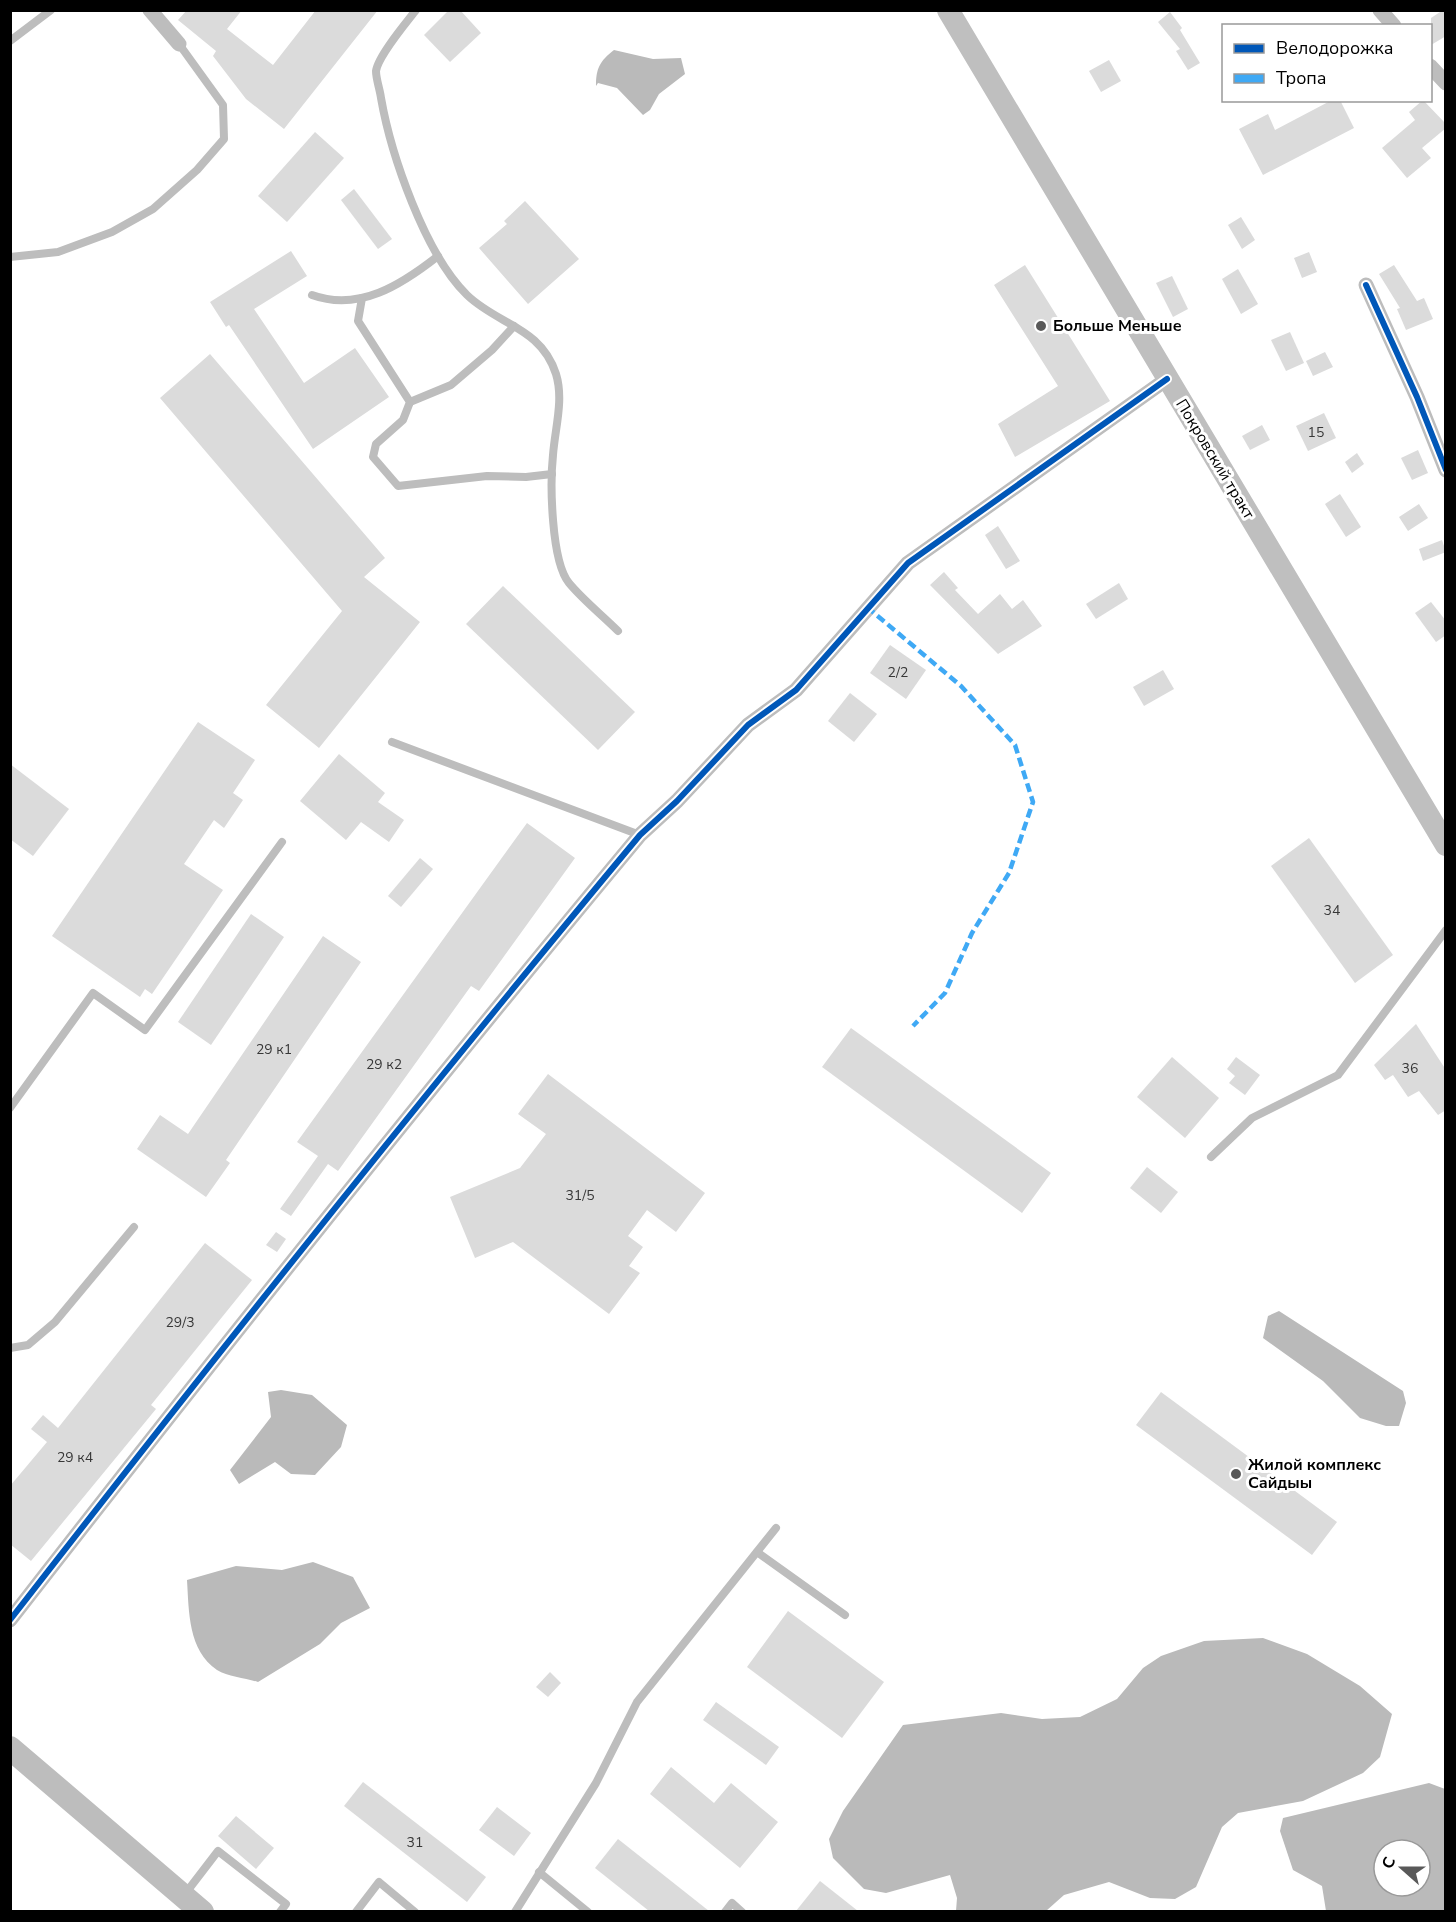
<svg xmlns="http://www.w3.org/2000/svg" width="1456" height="1922" font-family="'Nunito Sans',sans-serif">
	<rect width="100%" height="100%" fill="#fff"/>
	<g fill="#bababa" fill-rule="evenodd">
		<path d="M614,50L653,59L681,58L685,74L659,94L650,110L643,115L617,88L598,83L596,86C596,68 600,61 614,50Z"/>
		<polygon points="1279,1311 1403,1391 1406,1403 1399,1426 1386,1426 1360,1418 1323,1381 1263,1338 1268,1316"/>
		<polygon points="281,1390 312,1395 347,1425 341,1447 315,1475 291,1474 275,1462 239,1484 230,1470 271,1417 268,1392"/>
		<path d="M313,1562L353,1577L370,1608L341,1623L320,1644L258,1682C246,1678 228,1677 217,1670C188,1650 189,1612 187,1580L236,1566L282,1570Z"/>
		<polygon points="1263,1638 1307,1654 1360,1686 1392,1714 1380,1757 1363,1773 1303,1801 1238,1813 1222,1827 1196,1887 1175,1899 1150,1898 1109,1882 1064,1895 1046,1911 956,1911 957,1898 950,1875 886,1893 864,1889 833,1858 829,1839 843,1811 903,1725 1001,1713 1042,1719 1080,1717 1117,1699 1143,1668 1161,1656 1204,1641"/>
		<path d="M1429,1783L1445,1789V1911H1326L1322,1886L1293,1870L1280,1831L1283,1818ZM1384,1850H1420V1886H1384Z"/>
	</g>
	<g fill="#dbdbdb">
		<polygon points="187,10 242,10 227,29 273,65 316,10 378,10 284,129 246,99 213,56 216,51 178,20"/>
		<polygon points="449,10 460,10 481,33 450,62 424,35"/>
		<polygon points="1443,10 1446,10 1446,36 1431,45 1431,18"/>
		<polygon points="1170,12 1182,28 1180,30 1200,63 1188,70 1176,51 1180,49 1158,22"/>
		<polygon points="1109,60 1121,81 1101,92 1089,71"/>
		<polygon points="1332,100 1340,100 1354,128 1263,175 1239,129 1268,114 1275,130"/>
		<polygon points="1423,100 1446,124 1446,128 1422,148 1431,158 1407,178 1382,148 1415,120 1409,112"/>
		<polygon points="315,132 344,158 287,222 258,196"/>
		<polygon points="354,189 392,239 378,249 341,200"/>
		<polygon points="525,201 579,259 528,304 479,248 507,224 504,221"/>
		<polygon points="1241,217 1255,240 1242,249 1228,225"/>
		<polygon points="291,251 307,276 254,309 304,383 355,348 389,397 313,449 229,325 226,327 210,302"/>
		<polygon points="1309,252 1317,272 1302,278 1294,258"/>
		<polygon points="1025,265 1110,401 1015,457 998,424 1058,386 994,285"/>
		<polygon points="1394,265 1417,301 1424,298 1433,319 1406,330 1397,309 1400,308 1379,274"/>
		<polygon points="1238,269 1258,304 1241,314 1222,279"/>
		<polygon points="1172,276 1188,309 1173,317 1156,283"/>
		<polygon points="1290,332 1304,363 1286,371 1271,340"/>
		<polygon points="1325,352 1333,367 1313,376 1306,361"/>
		<polygon points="210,354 385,558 364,577 420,622 319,748 266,705 342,611 160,398"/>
		<polygon points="1324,413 1336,438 1308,451 1296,426"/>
		<polygon points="1262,425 1270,440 1250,450 1242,436"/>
		<polygon points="1418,450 1428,473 1412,480 1401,458"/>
		<polygon points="1357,453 1364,464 1352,473 1345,462"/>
		<polygon points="1340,494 1361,527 1346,537 1325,504"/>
		<polygon points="1419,504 1428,518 1408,531 1399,517"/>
		<polygon points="998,526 1020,561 1006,569 985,535"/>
		<polygon points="1442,540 1446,552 1423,561 1419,549"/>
		<polygon points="944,572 958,588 955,590 978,614 1000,594 1012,609 1023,600 1042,626 998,654 930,585"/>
		<polygon points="1119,583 1128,599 1096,619 1086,604"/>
		<polygon points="503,586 635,712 598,750 466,624"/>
		<polygon points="1431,602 1446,621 1446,635 1436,642 1415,613"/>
		<polygon points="890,645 926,670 906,699 870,673"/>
		<polygon points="1163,670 1174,689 1144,706 1133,687"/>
		<polygon points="850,693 877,714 854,742 828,721"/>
		<polygon points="198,722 255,760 233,793 243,800 224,828 214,820 184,864 223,890 152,994 145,989 140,997 52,936"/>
		<polygon points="339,754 385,793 378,802 404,820 389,842 361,822 346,840 300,801"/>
		<polygon points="10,764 69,809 33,856 10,839"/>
		<polygon points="527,823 575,858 479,991 471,986 338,1171 328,1164 291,1216 280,1209 318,1156 297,1142"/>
		<polygon points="1309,838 1393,955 1355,983 1271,866"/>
		<polygon points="420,858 433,869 401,907 388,896"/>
		<polygon points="251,914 284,937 211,1045 178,1022"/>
		<polygon points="323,936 361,962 226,1160 230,1163 206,1197 137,1149 160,1115 188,1134"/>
		<polygon points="1416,1024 1446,1070 1446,1110 1438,1115 1419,1091 1408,1097 1393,1075 1385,1080 1374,1065"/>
		<polygon points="851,1028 1051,1173 1022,1213 822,1067"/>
		<polygon points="1172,1057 1219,1098 1185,1138 1137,1097"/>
		<polygon points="1236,1057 1260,1075 1245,1095 1229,1083 1235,1076 1227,1069"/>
		<polygon points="548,1074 705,1193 676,1232 647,1210 628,1236 643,1247 629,1266 640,1273 609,1314 513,1242 475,1258 450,1197 520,1168 546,1134 518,1114"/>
		<polygon points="1147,1167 1178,1192 1161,1213 1130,1188"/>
		<polygon points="276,1232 286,1239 277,1252 266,1245"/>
		<polygon points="205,1243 252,1280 151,1405 156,1409 31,1561 10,1544 10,1486 47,1442 31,1429 43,1415 58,1428"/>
		<polygon points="1161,1392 1337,1522 1312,1555 1136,1425"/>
		<polygon points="788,1611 884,1682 842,1738 747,1667"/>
		<polygon points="550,1672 561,1683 548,1697 536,1687"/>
		<polygon points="716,1702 779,1747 766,1765 703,1720"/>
		<polygon points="671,1767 714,1803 731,1783 778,1822 740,1868 650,1794"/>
		<polygon points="363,1782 486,1877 467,1902 344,1806"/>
		<polygon points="497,1807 531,1833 514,1856 479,1830"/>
		<polygon points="236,1816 274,1848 256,1869 218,1836"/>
		<polygon points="618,1839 709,1911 649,1911 595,1868"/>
		<polygon points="820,1881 858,1911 796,1911"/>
	</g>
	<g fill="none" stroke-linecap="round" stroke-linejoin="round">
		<g stroke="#bdbdbd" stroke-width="8">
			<path d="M416,10C406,23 378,56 376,71C376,79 380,90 381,98C391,155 425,254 467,295C498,325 541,327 556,374C564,400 555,428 553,455C550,483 551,561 569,583C583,600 602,615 618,631"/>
			<polyline points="10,41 51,10"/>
			<polyline points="10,257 58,252 112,232 153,209 197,170 224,139 223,105 179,44"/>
			<path d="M312,295C359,312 401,285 438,256"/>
			<polyline points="362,298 358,321 410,402 403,420 376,444 373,457 398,486 487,476 526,477 552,474"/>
			<polyline points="410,402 451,385 492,350 514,326"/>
			<polyline points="392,742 640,835"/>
			<polyline points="10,1108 93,993 145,1030 282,842"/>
			<polyline points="1211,1157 1252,1118 1338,1075 1446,930"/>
			<polyline points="10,1348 28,1345 55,1322 134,1227"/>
			<polyline points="757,1552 845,1615"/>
			<polyline points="539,1872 588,1912"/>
			<polyline points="185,1894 218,1851 286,1904 280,1912"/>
			<polyline points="356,1912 379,1882 415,1912"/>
			<polyline points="515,1912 596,1783 637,1702 776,1528"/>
			<polyline points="725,1912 732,1903 742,1912"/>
		</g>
		<g stroke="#bdbdbd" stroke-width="15">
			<polyline points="150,10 179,44"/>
			<polyline points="1380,10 1394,26"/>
			<polyline points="1430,66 1446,83"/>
			<polyline points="1366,285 1417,397 1446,470"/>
			<path d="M10,1620C216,1355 425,1093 640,835L677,801L748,725L796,690L908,563L1167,379"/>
		</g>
		<polyline stroke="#bfbfbf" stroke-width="22" points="948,10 1446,845"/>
		<polyline stroke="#bdbdbd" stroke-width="24" points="10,1748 202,1912"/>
		<polyline stroke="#3fa9f5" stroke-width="4.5" stroke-dasharray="9 4.5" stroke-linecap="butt" points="867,607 961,686 1015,745 1033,802 1009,873 972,933 945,993 913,1026"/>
		<g stroke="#fff" stroke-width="10">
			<g id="cycleway">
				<polyline points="1366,285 1417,397 1446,470"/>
				<path d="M10,1620C216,1355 425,1093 640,835L677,801L748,725L796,690L908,563L1167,379"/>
			</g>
		</g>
		<use href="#cycleway" stroke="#0057b8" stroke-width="6"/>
	</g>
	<g fill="#595959" stroke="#fff" stroke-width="2">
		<circle cx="1041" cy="326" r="6"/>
		<circle cx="1236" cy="1474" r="6"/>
	</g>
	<g text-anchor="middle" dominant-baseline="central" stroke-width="6" stroke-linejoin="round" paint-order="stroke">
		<g font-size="14" fill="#373737">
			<text x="1316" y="432">15</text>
			<text x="898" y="672">2/2</text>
			<text x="1332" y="910">34</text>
			<text x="274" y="1049">29 к1</text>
			<text x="384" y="1064">29 к2</text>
			<text x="1410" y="1068">36</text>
			<text x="580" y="1195">31/5</text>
			<text x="180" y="1322">29/3</text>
			<text x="75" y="1457">29 к4</text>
			<text x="415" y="1842">31</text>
		</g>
		<g font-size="16" font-weight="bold" fill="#000" stroke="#fff" text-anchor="start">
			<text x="1053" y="326">Больше Меньше</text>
			<text x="1248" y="1465">Жилой комплекс<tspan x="1248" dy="18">Сайдыы</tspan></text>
		</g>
		<g font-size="16" fill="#000" stroke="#fff">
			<text transform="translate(1215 459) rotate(59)">Покровский тракт</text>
		</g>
	</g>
	<rect width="1456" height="1922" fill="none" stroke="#000000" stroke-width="24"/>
	<rect x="1222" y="24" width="210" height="78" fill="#ffffff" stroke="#999999" stroke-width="1.5"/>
	<rect x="1234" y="44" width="30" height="9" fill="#0057b8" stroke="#999999" stroke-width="1.5"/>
	<text x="1276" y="54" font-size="18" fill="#000000">Велодорожка</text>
	<rect x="1234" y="74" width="30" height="9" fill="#3fa9f5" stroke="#999999" stroke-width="1.5"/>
	<text x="1276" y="84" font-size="18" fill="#000000">Тропа</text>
	<g transform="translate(1402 1868) rotate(291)"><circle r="28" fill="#ffffff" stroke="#999999" stroke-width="1.5"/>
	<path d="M0-4.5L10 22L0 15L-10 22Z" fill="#595959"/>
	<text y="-9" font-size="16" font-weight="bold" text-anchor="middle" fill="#000000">С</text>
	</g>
</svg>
